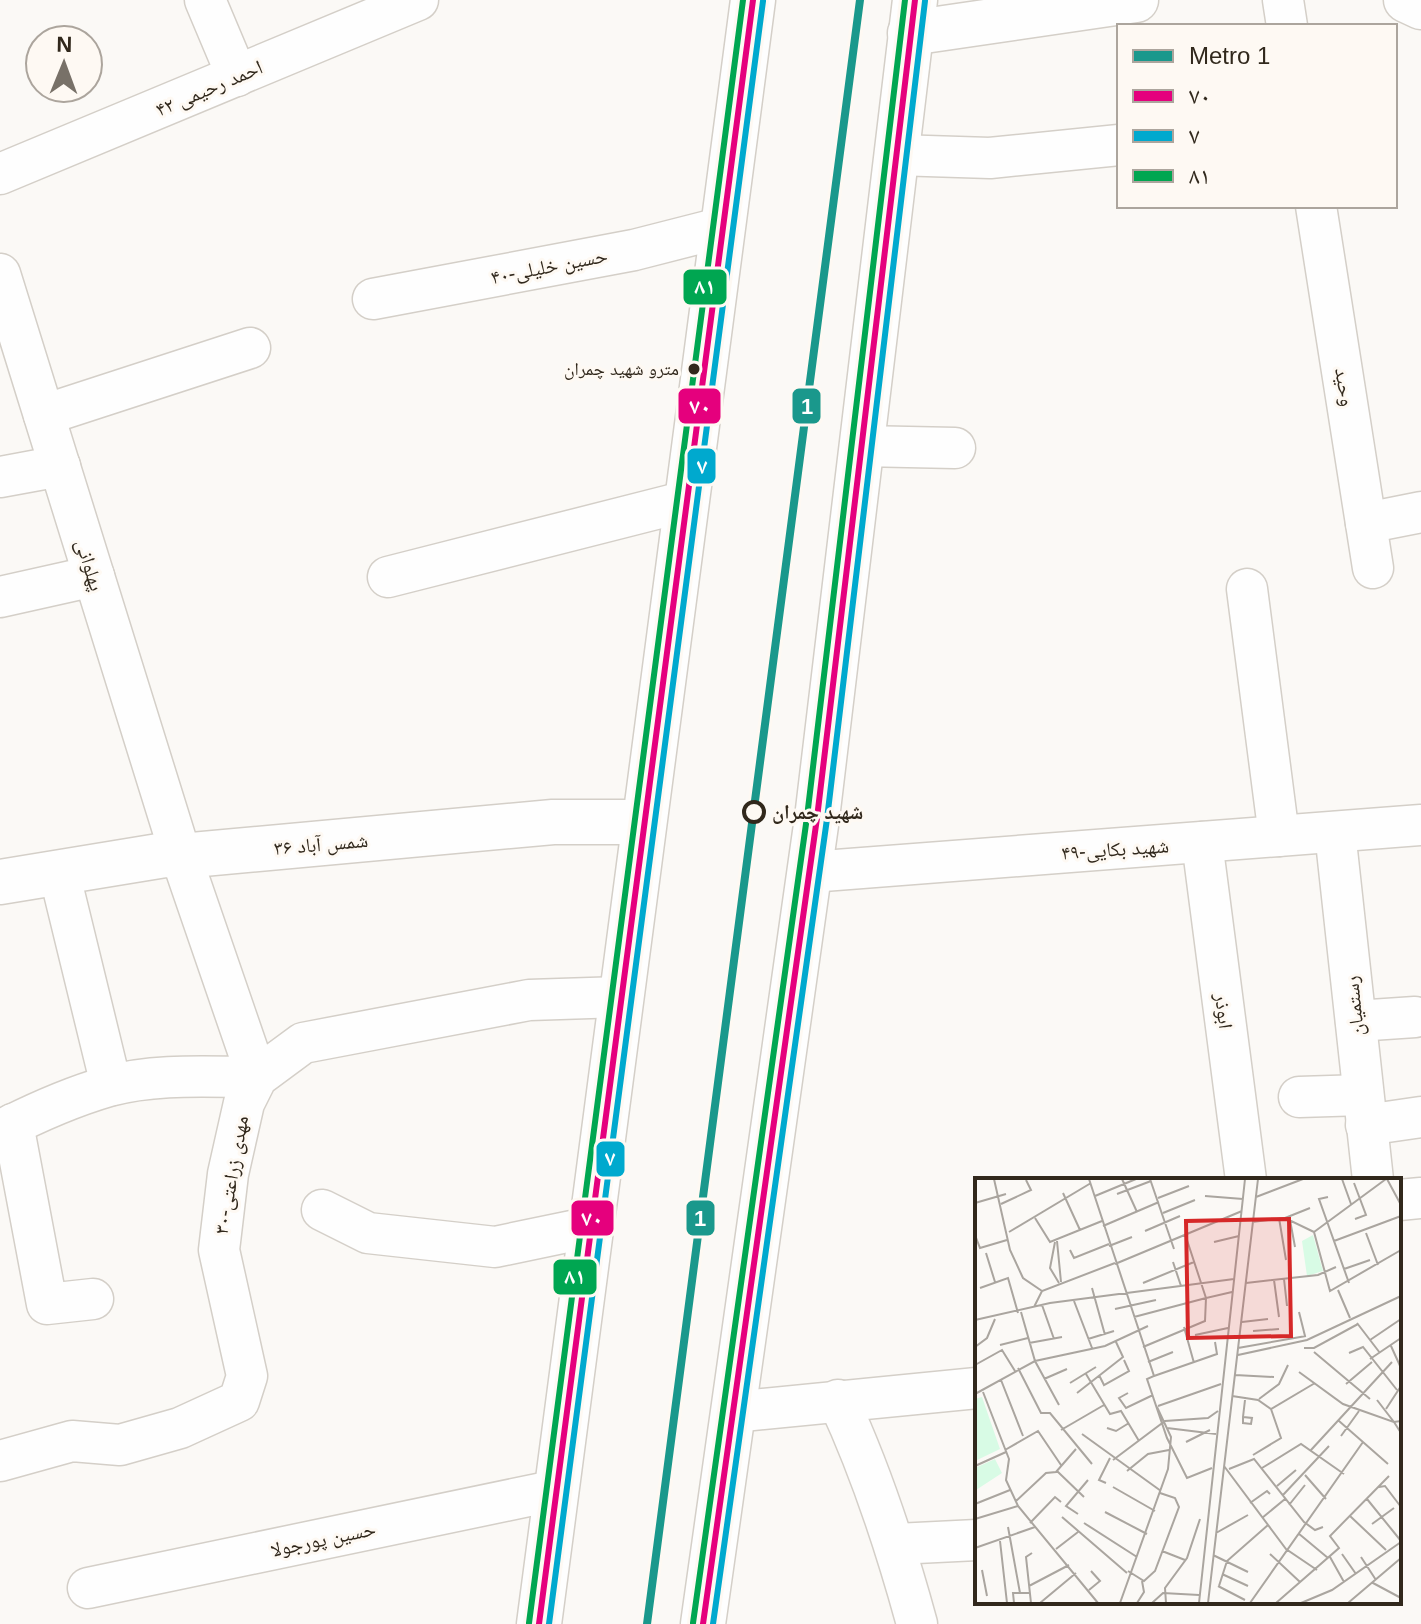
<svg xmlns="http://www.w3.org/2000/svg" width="1421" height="1624" font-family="Arial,'Noto Naskh Arabic',sans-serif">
	<rect width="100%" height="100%" fill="#fbf9f6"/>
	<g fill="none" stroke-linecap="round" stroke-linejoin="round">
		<g stroke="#d4cfc8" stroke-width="43">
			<g id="minor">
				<polyline points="205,0 237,76"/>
				<polyline points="1283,0 1287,26"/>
				<polyline points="896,155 990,158 1119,145"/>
				<polyline points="0,174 418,0"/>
				<polyline points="1316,206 1373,568"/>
				<path d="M0,274L181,856L257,1077C208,1077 156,1073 109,1086C71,1097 35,1113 0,1131"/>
				<polyline points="373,299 634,250 724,227"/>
				<polyline points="44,415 250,348"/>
				<polyline points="861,446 955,448"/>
				<polyline points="0,477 60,466"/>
				<polyline points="1366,523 1421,512"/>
				<polyline points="388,577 687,501"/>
				<polyline points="1247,589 1279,836"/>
				<polyline points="0,597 94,576"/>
				<polyline points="1335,832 1373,1180"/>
				<polyline points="1202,842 1246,1180"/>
				<polyline points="59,872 111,1085"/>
				<polyline points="810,872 1421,825"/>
				<polyline points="1356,1021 1415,1017"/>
				<polyline points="1299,1097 1363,1095"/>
				<polyline points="13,1124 47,1304 93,1299"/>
				<polyline points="1366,1125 1421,1117"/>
				<polyline points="1399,1200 1421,1198"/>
				<polyline points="322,1210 368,1233 495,1247 591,1227"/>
				<path d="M838,1400C872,1473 896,1547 917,1624"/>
				<polyline points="733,1412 977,1388"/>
				<polyline points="0,1461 72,1441 120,1445 180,1428 239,1401 247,1376 219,1250 228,1174 244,1103 257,1077 303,1043 529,1000 621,997"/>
				<polyline points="896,1544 977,1540"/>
				<polyline points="88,1588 557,1490"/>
			</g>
		</g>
		<g stroke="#d4cfc8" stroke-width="47">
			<g id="tertiary">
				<polyline points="1406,0 1421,7"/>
				<polyline points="910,33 1136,0"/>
				<polyline points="0,882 165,855 181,856 553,822 644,822"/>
			</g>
		</g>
		<g stroke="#d4cfc8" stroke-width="47">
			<g id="primary">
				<polyline points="539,1624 753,0"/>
				<polyline points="703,1624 817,818 915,0"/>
			</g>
		</g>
		<use href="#minor" stroke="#fefefe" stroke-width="40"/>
		<use href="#tertiary" stroke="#fefefe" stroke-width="44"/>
		<use href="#primary" stroke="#fefefe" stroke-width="44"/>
		<g stroke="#fef9f3" stroke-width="12">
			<g id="bus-1">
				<polyline points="539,1624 753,0"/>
				<polyline points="703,1624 817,818 915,0"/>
			</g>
		</g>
		<g stroke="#fef9f3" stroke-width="12">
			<g id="bus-2">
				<polyline points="549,1624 763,1"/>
				<polyline points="713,1624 827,819 925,1"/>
			</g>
		</g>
		<g stroke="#fef9f3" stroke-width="12">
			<g id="bus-3">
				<polyline points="529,1623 743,0"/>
				<polyline points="693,1623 807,817 905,0"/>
			</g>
		</g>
		<use href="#bus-1" stroke="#e5007d" stroke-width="6"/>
		<use href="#bus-2" stroke="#00a9ce" stroke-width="6"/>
		<use href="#bus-3" stroke="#00a651" stroke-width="6"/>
		<g stroke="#fef9f3" stroke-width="14">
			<polyline id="metro-1" points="647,1624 860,0"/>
		</g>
		<use href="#metro-1" stroke="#1a988c" stroke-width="8"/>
	</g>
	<circle fill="#31281c" stroke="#fef9f3" stroke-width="3" cx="694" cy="369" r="7"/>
	<circle fill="#fef9f3" stroke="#31281c" stroke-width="4" cx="754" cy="812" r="10"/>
	<g text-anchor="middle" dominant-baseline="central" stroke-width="6" stroke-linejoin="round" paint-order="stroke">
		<g font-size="18" fill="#31281c" stroke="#fef9f3" text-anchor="end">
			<text x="679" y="369">مترو شهید چمران</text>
		</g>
		<g font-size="20" fill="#31281c" stroke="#fef9f3">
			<text transform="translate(209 88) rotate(-23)">۴۲ احمد رحیمی</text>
			<text transform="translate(549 266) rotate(-11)">۴۰-حسین خلیلی</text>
			<text transform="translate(1345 387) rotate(81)">وحید</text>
			<text transform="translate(90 565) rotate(73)">پهلوانی</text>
			<text transform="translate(321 844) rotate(-5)">شمس آباد ۳۶</text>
			<text transform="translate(1115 849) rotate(-4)">۴۹-شهید بکایی</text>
			<text transform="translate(1354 1006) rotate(-96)">رستمیان</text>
			<text transform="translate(1224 1011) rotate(83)">ابوذر</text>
			<text transform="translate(231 1175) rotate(-80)">۳۰-مهدی زراعتی</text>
			<text transform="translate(323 1539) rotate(-12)">حسین پورجولا</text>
		</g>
		<g font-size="20" font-weight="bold" fill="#31281c" stroke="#fef9f3" text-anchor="start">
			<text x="772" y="812">شهید چمران</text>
		</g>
	</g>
	<g transform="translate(975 1178)">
		<rect width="426" height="426" fill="#fbf9f6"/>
		<path d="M338,57L348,93L332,98L327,63ZM7,219L25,271L0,283V221ZM20,281L27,295L1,312L0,290Z" fill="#d8fbe5"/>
		<path fill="none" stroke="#aaa59f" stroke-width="2" d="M19,1L35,72L48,100L67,113M114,1L179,198L172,201L192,260L212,300L237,290M147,1L162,34M175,1L199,71M367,1L376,26M412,1L426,27M379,5L391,37L380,41M88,15L105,52M142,16L176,3M120,18L161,1M230,18L268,21M281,19L328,1M353,19L344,21L374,105M183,20L214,8M0,25L31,16M26,26L56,12L51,2M188,35L220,22M60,40L75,64L127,43M304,40L311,82M310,40L335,30M315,42L320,69M277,44L310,40L339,54M128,48L184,24M170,53L205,38M34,54L116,5M339,54L355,113L426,72M339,54L411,1M391,55L403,87M0,57L5,70L32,62M82,63L86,104M359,63L426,38M80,64L75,90L84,105M239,64L264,58M134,68L157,59M95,72L99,80L134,66M11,75L20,104M198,84L206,108M140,86L267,33M369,91L395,82M309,101L312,128M299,102L304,139M168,105L219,84M271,105L343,97L361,89M5,110L33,100L43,135M117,110L130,157M363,112L375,140M99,123L117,170M67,127L79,161M59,129L67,113L140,85M140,131L181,122M46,134L60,183L84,227M324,134L330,158M159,139L231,120L210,56M0,142L75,125L259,101M267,144L293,141M382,145L405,175M209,149L219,185M278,153L304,151M220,157L253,150M113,161L139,153M395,162L426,141M54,165L87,159M25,167L53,160M416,168L426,190M0,169L12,160L20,141M168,169L230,143L231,120L257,114M263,170L331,158M329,170H339L383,146M339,174L395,221M374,175L388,169L422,212M263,177L332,162L426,118M395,181L426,160M173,184L198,174M0,187L27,172L40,193M43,190L66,235H75L117,286M324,194L368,226L419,244L426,255M111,196L135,236L146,233L164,263M124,197L129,207L154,193L149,182M260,197L299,199M179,198L242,176L240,164M69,201L92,191M26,202L48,258M95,205L121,189M371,206L397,184M8,214L34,281L31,302L43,328L123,425M102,215L148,179L141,164M153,215L144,220L151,230L178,217M0,216L60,183L130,168L173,148M257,218L283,222L296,231L340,205M284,221L304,206L313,187M402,222L419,244L426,243M183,228L246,206M411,231L426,208M268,239L277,240L276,246L268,245V239L270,222M364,243L413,286M132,250L141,253L154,245M192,250L241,256M86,252L129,227M107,256L186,313M366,258L384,233M211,264L235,252M30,272L63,253L86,287M336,272L417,184M278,277L306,260L296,231M138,282L190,243L233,240L243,233M0,288L31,274M249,288L311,371L342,392M287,290L326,266L369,296M254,291L279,281L329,344L340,352L348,349M82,293L109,319M152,293L173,276L194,272M330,297L351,321M131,305L124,302L135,280M302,308L321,292M138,309L180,333M404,309L410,308L426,329M308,317L354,268M392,321L426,363M41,323L71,295L81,294L101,271M275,325L292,313L295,316M0,326L35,312M314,327L330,307M130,334L172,356M103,336L91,328L113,302M375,338L411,372M87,339L152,395M287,340L310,321M0,341L43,328M55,345L80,319L86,324M109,345L162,379M397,346L419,330M33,349L45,415M241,355L273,337M323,355L353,380M25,363L32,425M0,370L60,349M81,371L103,354M187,373L210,382M295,376L325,404M367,376L381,396M238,377L273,394M355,379L369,404M386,379L401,402M7,392L12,418M153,393L169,403L180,393L204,329L200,320L185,315M247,396L273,408M398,405L426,420M54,408L94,387M243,408L270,422M244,408L252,383L293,347M114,412L125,403L116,393M39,425L38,415H55M56,425L51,379L57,375M65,425L101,395M145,425L193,291L196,259L182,229M162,425L169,414L167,403M177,425L188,415L224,417M191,425L190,410L212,380L225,341M224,425L270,1M233,425L283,1M275,425L388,264M301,425L364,370L355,358L414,298M326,425L357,412L426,364M373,425L426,380"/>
		<path fill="#d62828" fill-opacity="0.15" stroke="#d62828" stroke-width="4" d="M314,41L316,158L213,160L211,43Z"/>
		<rect width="426" height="426" fill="none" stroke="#31281c" stroke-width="4"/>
	</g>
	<g stroke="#fef9f3" stroke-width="3">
		<rect x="682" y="268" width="46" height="38" rx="8" fill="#00a651"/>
		<rect x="677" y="387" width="45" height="38" rx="8" fill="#e5007d"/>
		<rect x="791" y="387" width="31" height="38" rx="8" fill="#1a988c"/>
		<rect x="686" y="447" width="31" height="38" rx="8" fill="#00a9ce"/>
		<rect x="595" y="1140" width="31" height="38" rx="8" fill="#00a9ce"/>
		<rect x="570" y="1199" width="45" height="38" rx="8" fill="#e5007d"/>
		<rect x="685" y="1199" width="31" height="38" rx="8" fill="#1a988c"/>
		<rect x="552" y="1258" width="46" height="38" rx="8" fill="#00a651"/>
	</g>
	<g font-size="22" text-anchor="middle" font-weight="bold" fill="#fff">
		<text x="705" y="294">۸۱</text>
		<text x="700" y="414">۷۰</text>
		<text x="807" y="414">1</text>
		<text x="702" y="474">۷</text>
		<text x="610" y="1166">۷</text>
		<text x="592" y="1226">۷۰</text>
		<text x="700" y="1226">1</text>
		<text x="575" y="1284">۸۱</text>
	</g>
	<rect x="1117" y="24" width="280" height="184" fill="#fef9f3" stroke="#aca59d" stroke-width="2"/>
	<rect x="1133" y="50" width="40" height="12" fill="#1a988c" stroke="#aca59d" stroke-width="2"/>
	<text x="1189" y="64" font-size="24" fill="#31281c">Metro 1</text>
	<rect x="1133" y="90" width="40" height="12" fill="#e5007d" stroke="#aca59d" stroke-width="2"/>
	<text x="1189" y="104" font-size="24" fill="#31281c">۷۰</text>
	<rect x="1133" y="130" width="40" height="12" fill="#00a9ce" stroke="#aca59d" stroke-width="2"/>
	<text x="1189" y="144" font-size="24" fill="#31281c">۷</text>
	<rect x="1133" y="170" width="40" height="12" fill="#00a651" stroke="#aca59d" stroke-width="2"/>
	<text x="1189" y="184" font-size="24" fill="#31281c">۸۱</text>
	<g transform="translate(64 64) rotate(1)"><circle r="38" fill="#fef9f3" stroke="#aca59d" stroke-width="2"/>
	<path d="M0-6L14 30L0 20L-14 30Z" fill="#787168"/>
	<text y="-12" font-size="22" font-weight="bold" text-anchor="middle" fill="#31281c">N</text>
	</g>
</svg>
